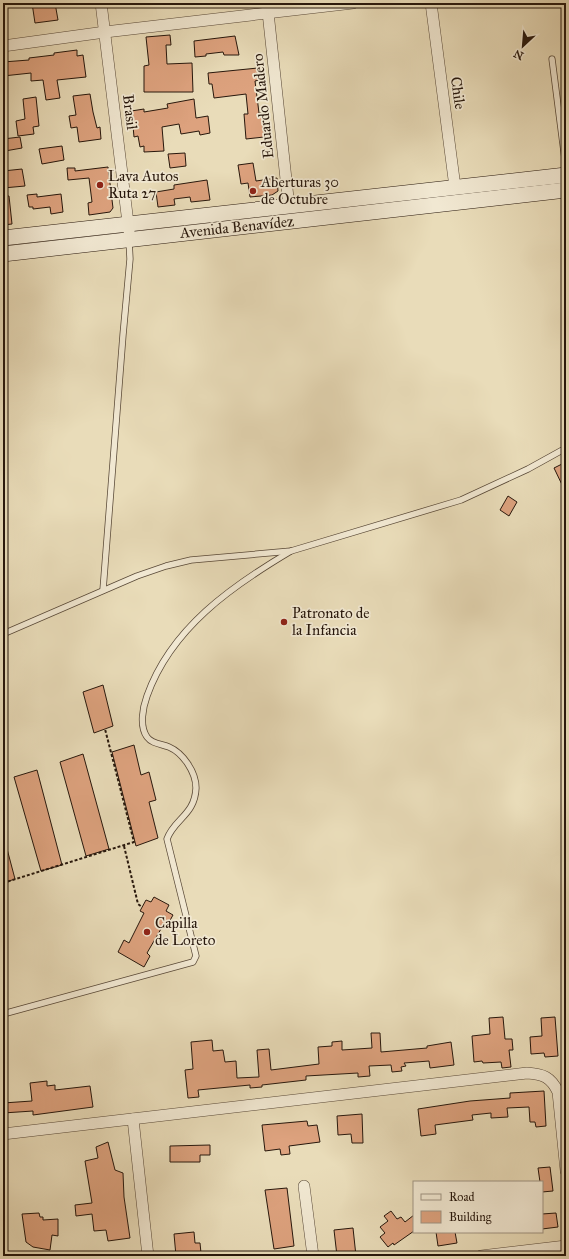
<svg xmlns="http://www.w3.org/2000/svg" width="569" height="1259" font-family="'IM FELL Great Primer',serif">
	<rect width="100%" height="100%" fill="#e9dcb9"/>
	<filter id="stains"><feTurbulence type="fractalNoise" baseFrequency=".005" numOctaves="4"/><feColorMatrix values="0 0 0 0 .2 0 0 0 0 .09 0 0 0 0 .02 0 0 0 .5 -.17"/></filter>
	<radialGradient id="worn" r=".72"><stop offset=".6" stop-color="#630" stop-opacity="0"/><stop offset="1" stop-color="#630" stop-opacity=".3"/></radialGradient>
	<g fill="#dda27e" stroke="#27170c">
		<polygon points="32,3 55,3 58,20 35,23"/>
		<polygon points="170,35 171,45 166,45 167,64 192,63 193,92 144,92 144,66 149,65 146,37"/>
		<polygon points="235,36 239,55 224,55 223,52 206,54 206,56 195,57 194,41"/>
		<polygon points="77,50 77,56 83,55 86,77 57,80 60,98 46,100 43,80 31,81 31,73 3,76 3,62 29,60 29,58 54,55 54,53"/>
		<polygon points="258,68 259,80 255,81 259,113 262,113 264,137 246,139 244,114 248,114 246,94 214,98 212,84 209,84 208,73"/>
		<polygon points="90,94 93,112 97,128 100,127 101,139 79,142 77,127 71,128 69,116 76,115 73,96"/>
		<polygon points="36,97 39,126 33,127 34,134 18,136 16,121 25,119 23,99"/>
		<polygon points="194,99 196,118 208,116 210,133 200,135 199,131 181,134 179,124 162,127 164,151 144,152 144,146 140,147 138,136 134,137 133,126 128,127 125,112 144,109 144,112 168,108 167,104"/>
		<polygon points="20,137 22,148 5,151 3,139"/>
		<polygon points="62,146 64,160 42,164 39,149"/>
		<polygon points="185,153 186,166 170,168 168,154"/>
		<polygon points="253,163 256,181 277,178 278,191 272,195 250,197 248,183 241,184 238,165"/>
		<polygon points="108,167 113,208 110,212 89,215 88,203 92,202 89,178 68,180 67,168 75,168 75,171"/>
		<polygon points="22,169 25,186 3,188 3,171"/>
		<polygon points="207,180 210,200 191,202 190,197 174,199 175,205 158,207 156,192 174,189 174,185"/>
		<polygon points="37,194 37,197 61,194 63,212 51,214 50,207 33,209 33,207 29,207 27,195"/>
		<polygon points="3,196 9,196 12,224 3,225"/>
		<polygon points="566,462 566,493 554,468"/>
		<polygon points="508,496 517,502 509,516 500,510"/>
		<polygon points="103,685 113,726 94,733 83,692"/>
		<polygon points="134,745 141,775 149,772 156,800 149,802 158,838 136,846 112,752"/>
		<polygon points="83,754 109,849 86,856 60,762"/>
		<polygon points="37,770 62,865 41,871 14,777"/>
		<polygon points="3,845 6,845 15,879 3,883"/>
		<polygon points="154,897 169,905 166,911 173,915 168,924 165,922 147,953 150,956 144,967 118,952 124,940 129,943 144,913 140,911 146,900 151,902"/>
		<polygon points="503,1017 505,1039 512,1039 513,1050 509,1050 511,1067 502,1068 501,1062 483,1063 482,1061 474,1062 472,1036 490,1034 489,1018"/>
		<polygon points="555,1017 558,1056 545,1057 544,1053 531,1054 530,1037 542,1036 541,1018"/>
		<polygon points="371,1033 380,1033 381,1052 427,1048 427,1046 451,1042 454,1065 430,1068 429,1061 404,1063 406,1066 401,1067 402,1071 392,1072 391,1065 369,1066 370,1076 358,1077 358,1073 306,1076 306,1080 262,1085 262,1087 250,1088 250,1085 198,1090 199,1097 188,1098 185,1070 193,1069 191,1042 212,1040 213,1051 223,1050 225,1062 236,1061 237,1078 259,1077 257,1050 269,1049 271,1070 319,1064 318,1047 332,1046 332,1042 342,1041 342,1050 372,1048"/>
		<polygon points="47,1081 47,1086 55,1085 55,1090 90,1086 93,1107 33,1115 33,1111 3,1113 3,1103 32,1101 30,1083"/>
		<polygon points="544,1091 546,1126 536,1127 535,1122 530,1122 529,1107 507,1108 508,1117 491,1118 491,1113 472,1115 473,1120 435,1125 436,1134 421,1136 418,1109 470,1101 510,1098 510,1093"/>
		<polygon points="362,1114 363,1143 352,1143 351,1134 338,1135 337,1116"/>
		<polygon points="307,1121 308,1126 317,1125 320,1142 289,1146 290,1154 281,1155 280,1149 265,1151 262,1125"/>
		<polygon points="108,1142 115,1170 123,1173 124,1197 130,1238 108,1241 106,1230 94,1231 92,1214 76,1216 75,1205 92,1203 85,1161 98,1158 96,1147"/>
		<polygon points="210,1145 210,1155 200,1155 200,1162 170,1162 170,1146"/>
		<polygon points="550,1167 553,1191 542,1192 542,1182 540,1182 538,1168"/>
		<polygon points="287,1188 294,1246 274,1249 265,1190"/>
		<polygon points="391,1211 397,1219 401,1217 405,1222 414,1215 414,1231 394,1245 393,1243 388,1247 380,1237 385,1233 380,1227 388,1221 384,1216"/>
		<polygon points="39,1213 40,1217 43,1217 43,1220 58,1219 58,1236 52,1235 50,1250 33,1247 26,1242 22,1214"/>
		<polygon points="556,1213 558,1227 542,1229 542,1214"/>
		<polygon points="353,1228 356,1256 337,1256 334,1230"/>
		<polygon points="194,1232 195,1243 200,1243 201,1253 196,1253 197,1256 176,1256 174,1234"/>
		<polygon points="436,1232 455,1232 457,1243 438,1246"/>
	</g>
	<g fill="none" stroke-linecap="round" stroke-linejoin="round">
		<g stroke="#584837" stroke-width="7">
			<g id="lane">
				<polyline points="552,59 566,168"/>
				<polyline points="103,590 123,335 130,259 129,240"/>
				<polyline points="3,634 137,576 166,566 191,560 291,551 461,500 528,469 566,448"/>
				<path d="M3,1014L193,962L196,956L167,839C174,819 195,815 196,788C196,772 183,753 169,747C162,744 152,744 147,737C139,726 143,707 147,696C171,628 232,586 291,551"/>
			</g>
		</g>
		<g stroke="#584837" stroke-width="12">
			<g id="street">
				<polyline points="101,3 129,231"/>
				<polyline points="267,3 289,207"/>
				<polyline points="431,3 455,187"/>
				<polyline points="3,46 105,32 353,3"/>
				<polyline points="133,1119 148,1256"/>
				<path d="M3,1134L527,1073C543,1074 551,1077 558,1092L566,1171"/>
				<polyline points="304,1186 313,1256"/>
				<polyline points="481,1256 566,1246"/>
			</g>
		</g>
		<g stroke="#27170c" stroke-width="16">
			<g id="secondary">
				<polyline points="3,238 566,175"/>
				<polyline points="3,254 566,190"/>
			</g>
		</g>
		<g stroke="#27170c" stroke-width="2" stroke-dasharray="3 2" stroke-linecap="butt">
			<polyline points="124,846 138,904 142,907"/>
			<polyline points="3,883 134,842 105,729"/>
		</g>
		<use href="#lane" stroke="#f1e8d2" stroke-width="5.5"/>
		<use href="#street" stroke="#f1e8d2" stroke-width="11"/>
		<use href="#secondary" stroke="#f1e8d2" stroke-width="15"/>
	</g>
	<g fill="#8f2418" stroke="#f1e8d2" stroke-width="1.5">
		<circle cx="100" cy="185" r="4"/>
		<circle cx="253" cy="191" r="4"/>
		<circle cx="284" cy="622" r="4"/>
		<circle cx="147" cy="932" r="4"/>
	</g>
	<g text-anchor="middle" dominant-baseline="central" stroke-width="3.5" stroke-linejoin="round" paint-order="stroke">
		<g font-size="15" fill="#27170c" stroke="#f1e8d2">
			<text transform="translate(458 93) rotate(82)">Chile</text>
			<text transform="translate(263 106) rotate(-96)">Eduardo Madero</text>
			<text transform="translate(130 112) rotate(83)">Brasil</text>
			<text transform="translate(237 227) rotate(-6)">Avenida Benavídez</text>
		</g>
		<g font-size="15" fill="#27170c" stroke="#f1e8d2" text-anchor="start">
			<text x="108" y="176">Lava Autos<tspan x="108" dy="17">Ruta 27</tspan></text>
			<text x="261" y="182">Aberturas 30<tspan x="261" dy="17">de Octubre</tspan></text>
			<text x="292" y="613">Patronato de<tspan x="292" dy="17">la Infancia</tspan></text>
			<text x="155" y="923">Capilla<tspan x="155" dy="17">de Loreto</tspan></text>
		</g>
	</g>
	<rect width="569" height="1259" fill="none" stroke="#e9dcb9" stroke-width="16"/>
	<rect x="4" y="4" width="561" height="1251" fill="none" stroke="#27170c" stroke-width="2"/>
	<rect x="8" y="8" width="553" height="1243" fill="none" stroke="#27170c"/>
	<rect x="413" y="1181" width="130" height="52" fill="#f1e8d2" stroke="#a09483"/>
	<rect x="421" y="1194" width="20" height="6" fill="#f1e8d2" stroke="#a09483"/>
	<text x="449" y="1201" font-size="12" fill="#27170c">Road</text>
	<rect x="421" y="1211" width="20" height="12" fill="#dda27e" stroke="#a09483"/>
	<text x="449" y="1221" font-size="12" fill="#27170c">Building</text>
	<g transform="translate(523 46) rotate(206)" stroke="#f1e8d2" stroke-width="3" paint-order="stroke">
	<path d="M0-3L7 15L0 10L-7 15Z" fill="#27170c"/>
	<text y="-6" font-size="11" font-weight="bold" text-anchor="middle" fill="#27170c">N</text>
	</g>
	<rect width="100%" height="100%" filter="url(#stains)"/>
	<rect width="100%" height="100%" fill="url(#worn)"/>
</svg>
